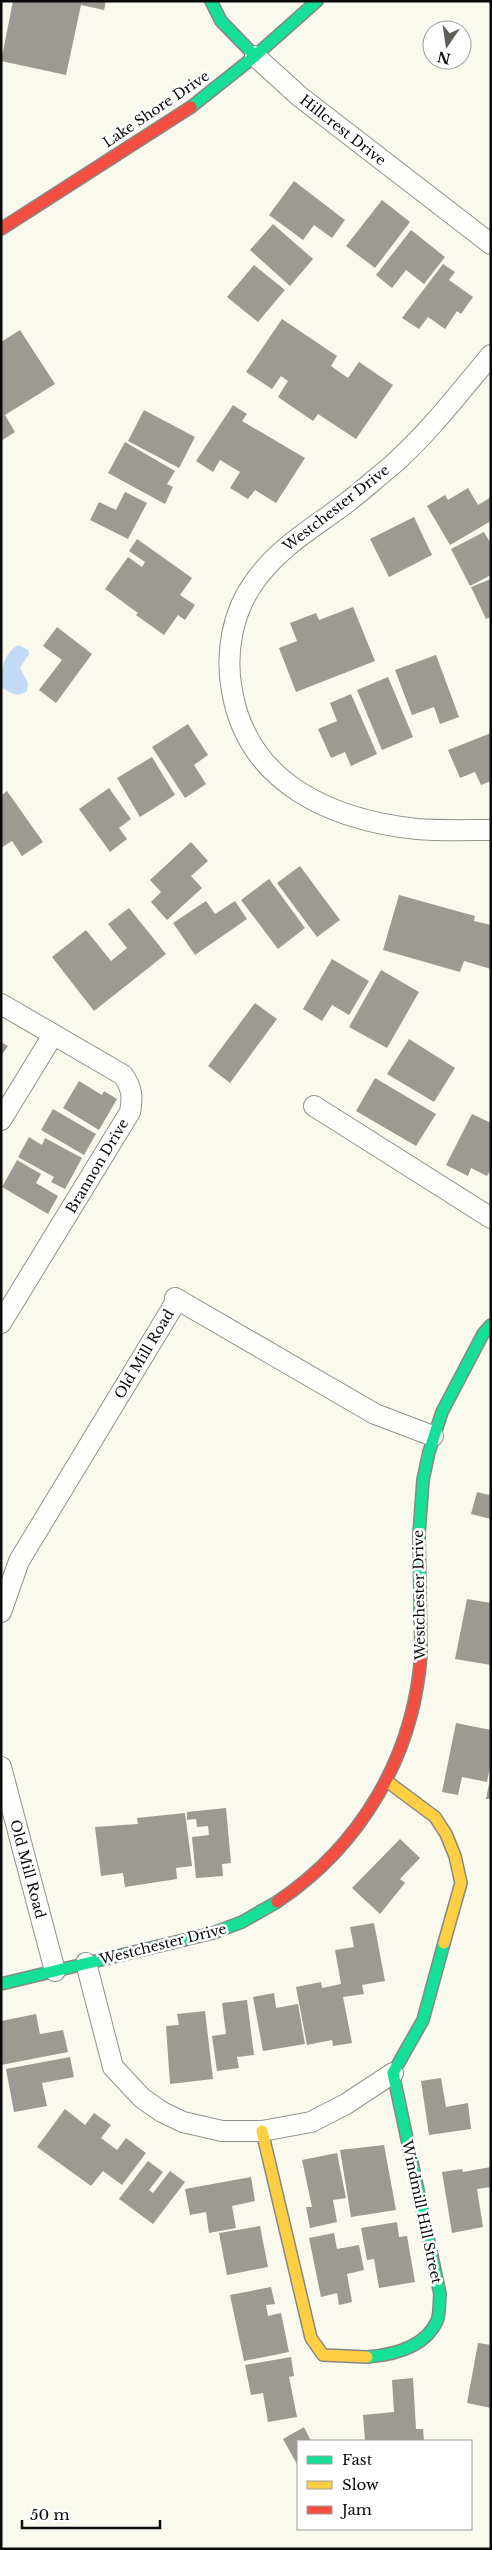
<svg xmlns="http://www.w3.org/2000/svg" width="492" height="2550" font-family="'Libre Baskerville',serif">
	<rect width="100%" height="100%" fill="#f9f9ed"/>
	<path fill="#c2daf5" d="M19,645L28,650L29,654L20,668L28,683L27,691C17,698 11,693 1,687C1,672 3,652 19,645Z"/>
	<g fill="#9c9a93">
		<polygon points="13,1 106,1 104,10 81,5 66,75 1,61"/>
		<polygon points="294,181 345,220 332,238 314,225 303,240 269,215"/>
		<polygon points="382,200 410,222 375,268 346,246"/>
		<polygon points="273,224 313,259 290,286 250,250"/>
		<polygon points="411,230 445,257 424,284 406,270 392,288 376,275"/>
		<polygon points="443,264 455,272 449,280 473,297 461,314 457,311 445,329 428,317 419,329 402,318"/>
		<polygon points="254,265 285,290 258,322 227,297"/>
		<polygon points="282,319 337,356 331,366 348,378 359,362 393,385 356,439 318,414 313,421 278,397 288,381 281,376 272,389 246,372"/>
		<polygon points="20,330 55,384 5,415 15,432 1,441 1,342"/>
		<polygon points="233,405 247,414 242,421 305,458 276,503 255,490 248,499 230,488 240,472 220,460 213,472 196,461"/>
		<polygon points="144,410 195,437 179,468 128,441"/>
		<polygon points="125,442 175,471 167,484 173,487 165,504 108,473"/>
		<polygon points="468,488 478,505 491,497 491,521 450,545 427,506 445,495 448,500"/>
		<polygon points="125,492 147,503 128,539 90,520 99,502 116,510"/>
		<polygon points="414,517 432,555 389,577 370,539"/>
		<polygon points="484,532 491,544 491,575 470,586 451,549"/>
		<polygon points="137,539 192,578 180,595 195,605 185,620 178,615 164,635 136,615 138,613 105,589 128,557 142,567 145,562 129,551"/>
		<polygon points="491,579 491,617 486,619 471,587"/>
		<polygon points="353,607 375,661 296,692 279,648 297,641 290,623 316,613 319,620"/>
		<polygon points="57,627 92,654 56,703 39,690 62,660 43,646"/>
		<polygon points="436,655 459,717 440,724 434,707 412,715 395,670"/>
		<polygon points="388,677 413,737 382,750 357,690"/>
		<polygon points="351,694 377,754 351,766 345,752 331,758 318,729 337,721 330,703"/>
		<polygon points="188,724 208,755 194,765 206,784 185,798 152,747"/>
		<polygon points="491,733 491,781 481,785 475,772 460,778 448,750"/>
		<polygon points="152,757 175,795 140,817 117,778"/>
		<polygon points="109,788 131,819 119,828 127,839 110,852 79,809"/>
		<polygon points="7,791 43,842 22,856 12,841 1,848 1,796"/>
		<polygon points="191,842 208,861 191,876 202,888 167,920 151,902 161,892 150,880"/>
		<polygon points="300,866 340,920 317,937 277,883"/>
		<polygon points="269,879 305,928 278,949 241,900"/>
		<polygon points="399,895 475,916 474,921 491,925 491,969 464,961 460,972 383,950"/>
		<polygon points="206,901 215,914 235,901 247,919 195,955 173,923"/>
		<polygon points="129,908 166,954 94,1011 52,957 86,930 111,961 127,948 108,924"/>
		<polygon points="332,959 369,981 349,1015 332,1005 322,1021 303,1009"/>
		<polygon points="381,970 419,992 387,1048 349,1027"/>
		<polygon points="255,1003 277,1019 230,1083 208,1066"/>
		<polygon points="409,1039 455,1068 434,1102 387,1074"/>
		<polygon points="1,1042 8,1046 1,1056"/>
		<polygon points="375,1078 436,1114 416,1146 356,1111"/>
		<polygon points="79,1081 102,1095 104,1091 117,1099 99,1130 63,1108"/>
		<polygon points="53,1109 96,1134 84,1155 41,1130"/>
		<polygon points="472,1114 491,1123 491,1169 487,1176 471,1168 468,1176 446,1165"/>
		<polygon points="29,1137 42,1145 45,1138 82,1158 65,1189 51,1182 54,1177 18,1157"/>
		<polygon points="17,1160 41,1174 36,1183 58,1196 48,1214 2,1187"/>
		<polygon points="477,1492 489,1495 491,1492 491,1519 471,1514"/>
		<polygon points="467,1599 491,1603 491,1665 455,1659"/>
		<polygon points="456,1723 491,1730 491,1762 487,1782 462,1777 458,1795 442,1792"/>
		<polygon points="490,1779 491,1779 491,1799 486,1799"/>
		<polygon points="226,1808 231,1863 222,1864 223,1876 196,1878 192,1837 209,1835 208,1826 197,1827 196,1819 187,1820 187,1812"/>
		<polygon points="185,1813 192,1866 176,1868 177,1879 125,1887 123,1873 101,1876 95,1827 138,1824 137,1818"/>
		<polygon points="400,1839 420,1858 400,1879 405,1883 380,1914 352,1888"/>
		<polygon points="374,1923 385,1981 362,1985 364,1994 343,1997 352,2043 333,2046 332,2040 307,2045 296,1987 321,1982 322,1988 341,1984 335,1950 354,1947 350,1927"/>
		<polygon points="274,1993 276,2008 298,2004 305,2044 263,2051 253,1997"/>
		<polygon points="247,2000 254,2055 237,2057 239,2068 217,2071 212,2036 226,2034 222,2003"/>
		<polygon points="205,2011 213,2079 170,2084 166,2026 179,2025 177,2014"/>
		<polygon points="36,2014 40,2034 63,2030 68,2052 1,2065 1,2021"/>
		<polygon points="70,2057 74,2077 42,2083 47,2106 14,2112 6,2069"/>
		<polygon points="441,2078 446,2107 468,2103 471,2129 429,2135 421,2081"/>
		<polygon points="65,2109 85,2125 94,2113 111,2125 101,2138 117,2150 126,2138 146,2153 122,2185 103,2171 91,2186 37,2147"/>
		<polygon points="384,2145 396,2210 351,2217 340,2150"/>
		<polygon points="337,2153 346,2198 333,2200 337,2222 310,2228 306,2207 312,2207 302,2160"/>
		<polygon points="148,2161 163,2172 149,2190 153,2193 170,2171 185,2182 153,2224 119,2199"/>
		<polygon points="491,2167 491,2187 477,2189 483,2227 452,2233 442,2172 462,2169 463,2172"/>
		<polygon points="251,2177 255,2201 232,2206 236,2228 209,2233 206,2212 190,2215 185,2189"/>
		<polygon points="397,2222 399,2237 407,2236 415,2282 379,2288 374,2259 367,2260 361,2228"/>
		<polygon points="260,2226 268,2267 227,2275 219,2233"/>
		<polygon points="334,2233 337,2249 359,2245 364,2270 347,2274 352,2302 339,2305 337,2293 321,2297 309,2238"/>
		<polygon points="271,2287 275,2304 266,2305 268,2316 281,2313 289,2352 244,2361 230,2295"/>
		<polygon points="478,2343 491,2345 491,2408 467,2403"/>
		<polygon points="291,2357 294,2376 289,2377 297,2417 268,2422 263,2393 251,2395 245,2365"/>
		<polygon points="413,2378 416,2429 423,2429 424,2441 365,2441 363,2415 394,2412 392,2380"/>
		<polygon points="304,2427 311,2441 298,2441 298,2466 283,2439"/>
	</g>
	<g fill="none" stroke-linecap="round" stroke-linejoin="round">
		<g stroke="#92928c" stroke-width="22">
			<g id="street">
				<polyline points="255,56 299,96 491,244"/>
				<path d="M491,355C459,393 428,434 390,467C375,479 361,492 345,504C313,528 279,547 255,581C232,612 225,654 232,691C248,784 332,820 417,829C441,831 467,830 491,830"/>
				<path d="M1,1004L123,1075C132,1088 133,1097 130,1112L1,1323"/>
				<polyline points="314,1106 491,1218"/>
				<polyline points="1,1120 53,1035"/>
				<polyline points="1,1612 19,1561 174,1305 175,1298 375,1414 433,1436"/>
				<polyline points="1,1767 55,1971"/>
				<polyline points="86,1963 113,2067 142,2098 162,2112 183,2122 222,2131 262,2131 311,2122 346,2104 393,2073"/>
			</g>
		</g>
		<g stroke="#888883" stroke-width="14">
			<g id="fast">
				<polyline points="211,1 221,21 255,56"/>
				<polyline points="191,107 255,56 317,1"/>
				<polyline points="421,1654 419,1534 423,1480 429,1452 442,1412 483,1334 491,1325"/>
				<polyline points="1,1984 213,1933 242,1922 277,1902"/>
				<path d="M367,2357C393,2355 425,2347 437,2321C440,2313 439,2303 440,2294L393,2073L423,2020L444,1943"/>
			</g>
		</g>
		<g stroke="#888883" stroke-width="14">
			<g id="slow">
				<polyline points="388,1782 435,1817 446,1834 455,1856 461,1883 444,1943"/>
				<polyline points="262,2131 311,2338 323,2355 367,2357"/>
			</g>
		</g>
		<g stroke="#888883" stroke-width="14">
			<g id="jam">
				<polyline points="1,229 191,107"/>
				<path d="M277,1902C362,1845 414,1755 421,1654"/>
			</g>
		</g>
		<use href="#street" stroke="#fefefc" stroke-width="20"/>
		<use href="#fast" stroke="#16e098" stroke-width="11"/>
		<use href="#slow" stroke="#ffcf43" stroke-width="11"/>
		<use href="#jam" stroke="#f24e42" stroke-width="11"/>
	</g>
	<g text-anchor="middle" dominant-baseline="central" stroke-width="5" stroke-linejoin="round" paint-order="stroke">
		<g font-size="14" fill="#0a0a0a" stroke="#fff">
			<text transform="translate(156 109) rotate(-34)">Lake Shore Drive</text>
			<text transform="translate(343 130) rotate(38)">Hillcrest Drive</text>
			<text transform="translate(336 508) rotate(-38)">Westchester Drive</text>
			<text transform="translate(97 1166) rotate(-59)">Brannon Drive</text>
			<text transform="translate(144 1354) rotate(-59)">Old Mill Road</text>
			<text transform="translate(419 1595) rotate(-91)">Westchester Drive</text>
			<text transform="translate(28 1869) rotate(75)">Old Mill Road</text>
			<text transform="translate(163 1944) rotate(-14)">Westchester Drive</text>
			<text transform="translate(422 2212) rotate(78)">Windmill Hill Street</text>
		</g>
	</g>
	<rect width="492" height="2550" fill="none" stroke="#0a0a0a" stroke-width="5"/>
	<rect x="297" y="2440" width="175" height="90" fill="#ffffff" stroke="#9d9d9d"/>
	<rect x="307" y="2456" width="25" height="8" fill="#16e098" stroke="#9d9d9d"/>
	<text x="342" y="2465" font-size="15" fill="#0a0a0a">Fast</text>
	<rect x="307" y="2481" width="25" height="8" fill="#ffcf43" stroke="#9d9d9d"/>
	<text x="342" y="2490" font-size="15" fill="#0a0a0a">Slow</text>
	<rect x="307" y="2506" width="25" height="8" fill="#f24e42" stroke="#9d9d9d"/>
	<text x="342" y="2515" font-size="15" fill="#0a0a0a">Jam</text>
	<g transform="translate(447 45) rotate(193)"><circle r="24" fill="#ffffff" stroke="#9d9d9d"/>
	<path d="M0-4L9 19L0 12L-9 19Z" fill="#5e5e59"/>
	<text y="-8" font-size="14" font-weight="bold" text-anchor="middle" fill="#0a0a0a">N</text>
	</g>
	<path d="M22 2520v8h138v-8" fill="none" stroke="#0a0a0a" stroke-width="2.5"/>
	<text x="30" y="2520" font-size="15" fill="#0a0a0a" stroke="#ffffff" stroke-width="4" paint-order="stroke">50 m</text>
</svg>
